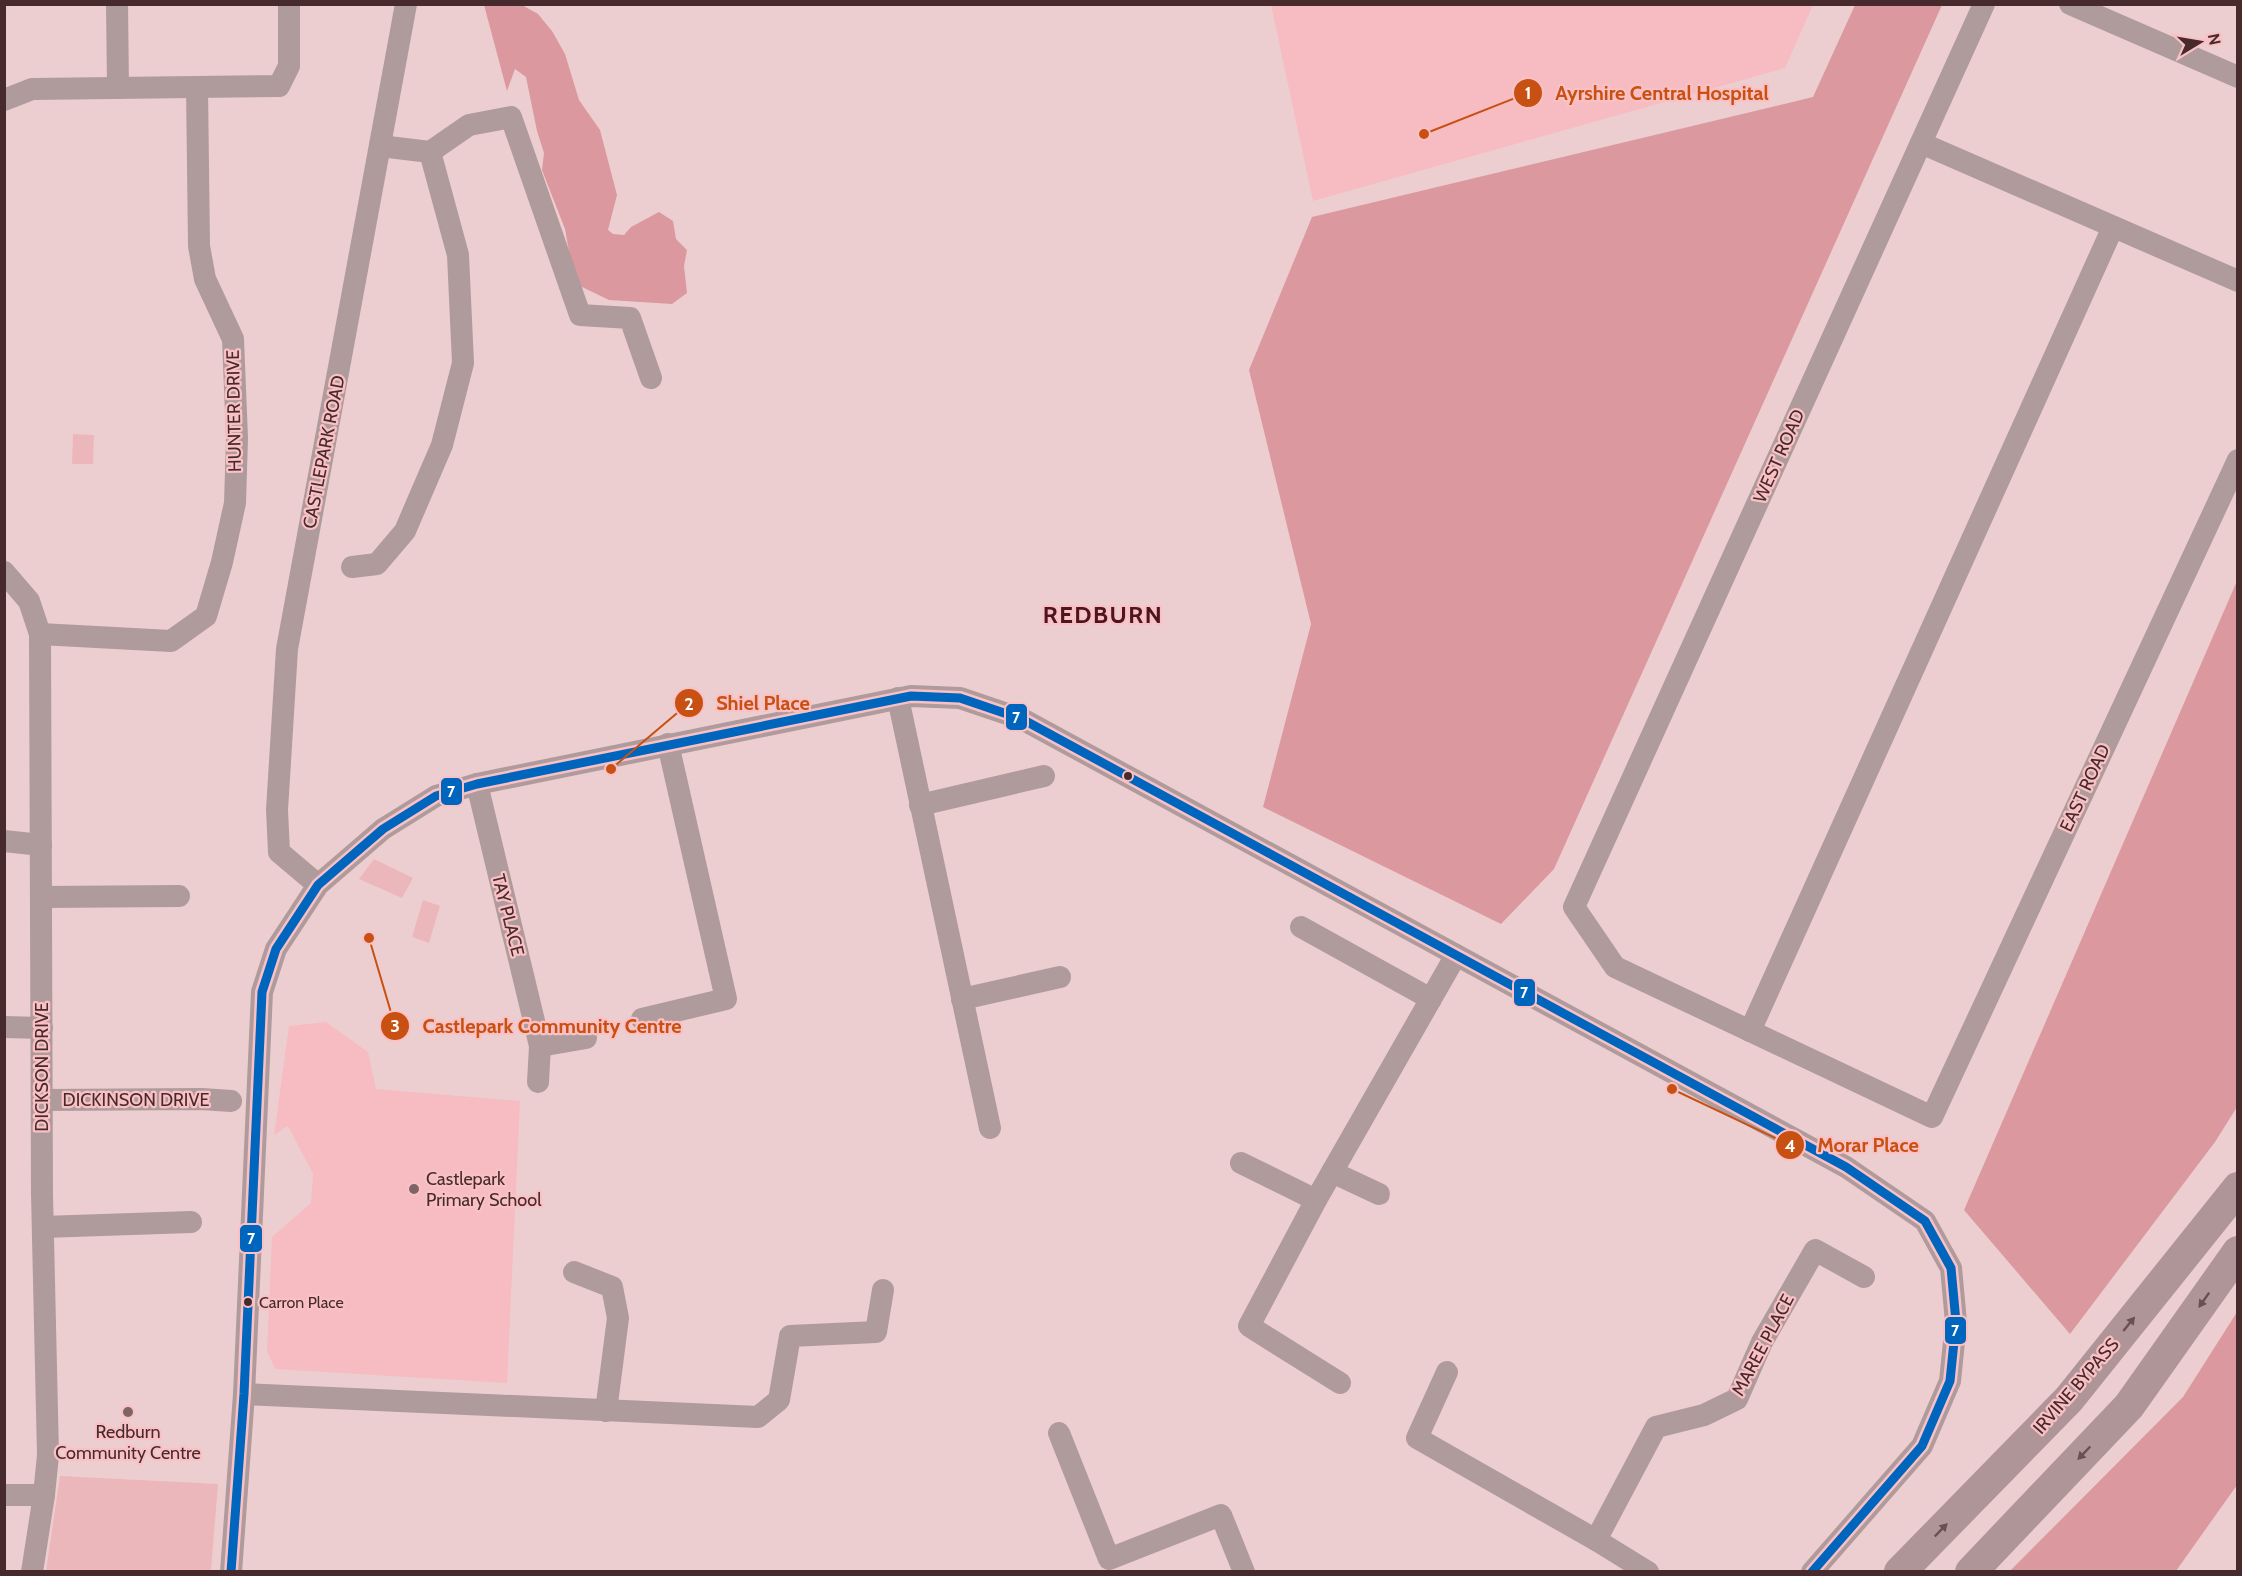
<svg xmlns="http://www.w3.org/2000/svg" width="2242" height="1576" font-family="Cabin,sans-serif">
	<rect width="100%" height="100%" fill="#edced0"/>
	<g fill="#f6bcc1">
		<polygon points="1271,5 1271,4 1813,5 1785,68 1313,201"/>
		<polygon points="326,1022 368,1052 376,1089 520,1101 507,1383 275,1369 267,1351 272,1237 311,1203 313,1174 288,1126 274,1135 289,1026"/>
	</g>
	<g fill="#ecb7bb">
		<polygon points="73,434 94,435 93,464 72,464"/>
		<polygon points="374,859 413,878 402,898 359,879"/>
		<polygon points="423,900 440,906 429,943 412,937"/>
		<polygon points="60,1476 218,1484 211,1571 46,1571"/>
	</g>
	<g fill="#db989f">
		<polygon points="484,5 522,5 538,14 552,31 565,54 579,100 600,130 617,195 608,230 613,234 624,235 631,227 659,212 673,221 676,239 687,250 684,266 687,293 672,304 609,300 580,286 571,262 565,229 542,170 544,153 537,131 526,77 515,69 507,91"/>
		<polygon points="1855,5 1942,5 1554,869 1501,924 1263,807 1311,624 1249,370 1312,217 1813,97"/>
		<polygon points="2237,581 2237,1107 2215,1142 2070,1334 1964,1210"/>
		<polygon points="2237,1312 2237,1485 2176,1571 2010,1571 2183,1397"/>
	</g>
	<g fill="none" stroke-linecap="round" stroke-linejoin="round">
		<g stroke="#af9b9c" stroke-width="22">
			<polyline points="117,4 118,88"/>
			<polyline points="1984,4 1574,907 1615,967 1932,1117 2238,460"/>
			<polyline points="2070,4 2238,77"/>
			<polyline points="4,100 32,89 279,86 289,66 289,4"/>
			<polyline points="1921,143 2238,281"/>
			<polyline points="430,152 469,125 511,117 580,315 630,318 651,378"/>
			<polyline points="352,567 377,564 405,531 442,445 463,363 458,255 430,152 380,146"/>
			<polyline points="4,572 29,601 40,634 42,1194 48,1455 44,1495 32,1572"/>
			<polyline points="40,634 171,641 206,616 222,562 235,503 237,438 233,339 205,279 199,246 197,87"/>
			<polyline points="898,698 990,1128"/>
			<polyline points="477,784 540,1046 538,1082"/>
			<polyline points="920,805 1044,776"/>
			<polyline points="4,841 41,845"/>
			<polyline points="318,885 279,852 277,810 287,649 406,4"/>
			<polyline points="41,897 179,896"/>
			<polyline points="1301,927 1431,999"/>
			<polyline points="962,999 1060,977"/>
			<polyline points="642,1019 726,999 668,744"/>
			<polyline points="4,1027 42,1028"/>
			<polyline points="1750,1031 2113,227"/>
			<polyline points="540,1046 586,1038"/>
			<polyline points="42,1100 202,1099 231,1101"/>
			<polyline points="1241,1163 1316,1200"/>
			<polyline points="1332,1172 1379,1194"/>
			<polyline points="43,1227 191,1222"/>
			<polyline points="574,1272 612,1287 618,1318 606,1411"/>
			<polyline points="1447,1372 1417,1438 1596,1540 1648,1572"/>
			<polyline points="1340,1383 1249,1326 1316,1200 1456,955"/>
			<polyline points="244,1394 758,1417 779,1400 790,1336 876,1332 883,1290"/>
			<polyline points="1059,1433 1109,1559 1221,1515 1244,1572"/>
			<polyline points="4,1495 44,1495"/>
			<polyline points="1596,1540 1656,1427 1704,1415 1737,1399 1762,1342 1815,1250 1864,1277"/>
			<polyline points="231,1572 244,1394 262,992 276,949 318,885 383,829 436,796 477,784 911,696 960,698 1022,719 1846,1167 1925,1221 1951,1268 1956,1322 1950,1381 1922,1446 1812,1572"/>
		</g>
		<g stroke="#af9498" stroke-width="32">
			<polyline points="1900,1572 2069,1399 2238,1188"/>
			<polyline points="1971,1572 2129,1406 2238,1252"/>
		</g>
		<g stroke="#fac1c5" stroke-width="14">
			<polyline id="bus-1" points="231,1572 244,1394 262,992 276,949 318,885 383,829 436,796 477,784 911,696 960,698 1022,719 1846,1167 1925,1221 1951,1268 1956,1322 1950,1381 1922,1446 1812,1572"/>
		</g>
		<use href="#bus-1" stroke="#0065bd" stroke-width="9"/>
	</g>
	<defs><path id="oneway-solid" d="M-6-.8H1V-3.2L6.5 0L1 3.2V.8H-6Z" transform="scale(1.5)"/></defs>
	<g fill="#6b4f52">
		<use href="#oneway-solid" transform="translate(2204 1300) rotate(125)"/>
		<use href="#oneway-solid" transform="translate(2129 1324) rotate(-51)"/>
		<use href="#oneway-solid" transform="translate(2084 1453) rotate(134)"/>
		<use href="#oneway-solid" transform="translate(1941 1530) rotate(-46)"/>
	</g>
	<g fill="#462a2c" stroke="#fac1c5" stroke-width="2">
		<circle cx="1128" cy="776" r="5"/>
		<circle cx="248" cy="1302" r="5"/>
	</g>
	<g fill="#806365" stroke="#fac1c5" stroke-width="2">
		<circle cx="414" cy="1189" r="6"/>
		<circle cx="128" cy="1412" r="6"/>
	</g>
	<g text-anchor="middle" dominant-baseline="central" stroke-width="4.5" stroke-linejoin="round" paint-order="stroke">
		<g font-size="16" fill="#462a2c" stroke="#fac1c5" text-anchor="start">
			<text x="259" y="1302">Carron Place</text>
		</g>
		<g font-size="18" fill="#462a2c" stroke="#fac1c5">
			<text transform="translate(234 411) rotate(-91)">HUNTER DRIVE</text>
			<text transform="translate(324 452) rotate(-79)">CASTLEPARK ROAD</text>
			<text transform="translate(1779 456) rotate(-66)">WEST ROAD</text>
			<text transform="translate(2085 788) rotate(-65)">EAST ROAD</text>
			<text transform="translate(508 915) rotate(76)">TAY PLACE</text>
			<text transform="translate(42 1067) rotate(-90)">DICKSON DRIVE</text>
			<text x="136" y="1100">DICKINSON DRIVE</text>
			<text transform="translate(1763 1345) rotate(-62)">MAREE PLACE</text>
			<text transform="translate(2076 1386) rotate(-49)">IRVINE BYPASS</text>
		</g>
		<g font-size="18" fill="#462a2c" stroke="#fac1c5" text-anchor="start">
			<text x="426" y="1179">Castlepark<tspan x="426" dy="21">Primary School</tspan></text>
			<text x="128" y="1432" text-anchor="middle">Redburn<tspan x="128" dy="21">Community Centre</tspan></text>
		</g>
		<g font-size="24" font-weight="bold" letter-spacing="1.5" fill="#4d151f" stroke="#fac1c5">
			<text x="1103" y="614">REDBURN</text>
		</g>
	</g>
	<path fill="none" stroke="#c85012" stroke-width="2" d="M1424 134L1528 93M611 769L689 703M369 938L395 1026M1672 1089L1790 1145"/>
	<g fill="#c85012" stroke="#fac1c5" stroke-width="2">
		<circle cx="1424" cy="134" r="6"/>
		<circle cx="611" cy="769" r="6"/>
		<circle cx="369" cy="938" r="6"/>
		<circle cx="1672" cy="1089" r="6"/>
		<circle cx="1528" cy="93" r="15"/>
		<circle cx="689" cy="703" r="15"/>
		<circle cx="395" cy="1026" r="15"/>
		<circle cx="1790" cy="1145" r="15"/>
	</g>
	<g font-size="18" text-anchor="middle" font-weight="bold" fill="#fff">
		<text x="1528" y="99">1</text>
		<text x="689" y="710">2</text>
		<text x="395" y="1032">3</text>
		<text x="1790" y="1152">4</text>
	</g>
	<g font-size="20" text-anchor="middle" font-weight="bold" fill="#c85012" stroke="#fac1c5" stroke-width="4.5" stroke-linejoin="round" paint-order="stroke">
		<text x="1662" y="100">Ayrshire Central Hospital</text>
		<text x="763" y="710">Shiel Place</text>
		<text x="552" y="1033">Castlepark Community Centre</text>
		<text x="1868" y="1152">Morar Place</text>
	</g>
	<g stroke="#fac1c5" stroke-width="2">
		<rect x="1005" y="703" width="23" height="28" rx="6" fill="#0065bd"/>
		<rect x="440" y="777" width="23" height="29" rx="6" fill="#0065bd"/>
		<rect x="1513" y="978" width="23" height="29" rx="6" fill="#0065bd"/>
		<rect x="239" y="1224" width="24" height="29" rx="6" fill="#0065bd"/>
		<rect x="1944" y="1316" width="23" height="29" rx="6" fill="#0065bd"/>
	</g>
	<g font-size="16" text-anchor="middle" font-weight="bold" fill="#fff">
		<text x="1016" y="723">7</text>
		<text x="451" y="797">7</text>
		<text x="1524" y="998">7</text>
		<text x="251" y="1244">7</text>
		<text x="1955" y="1336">7</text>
	</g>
	<rect width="2242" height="1576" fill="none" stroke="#462a2c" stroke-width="12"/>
	<g transform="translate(2200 42) rotate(79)" stroke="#fac1c5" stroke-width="4.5" paint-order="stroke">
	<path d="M0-4.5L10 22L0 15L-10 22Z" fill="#462a2c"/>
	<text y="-9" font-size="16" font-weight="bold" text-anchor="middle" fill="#462a2c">N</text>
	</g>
</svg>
